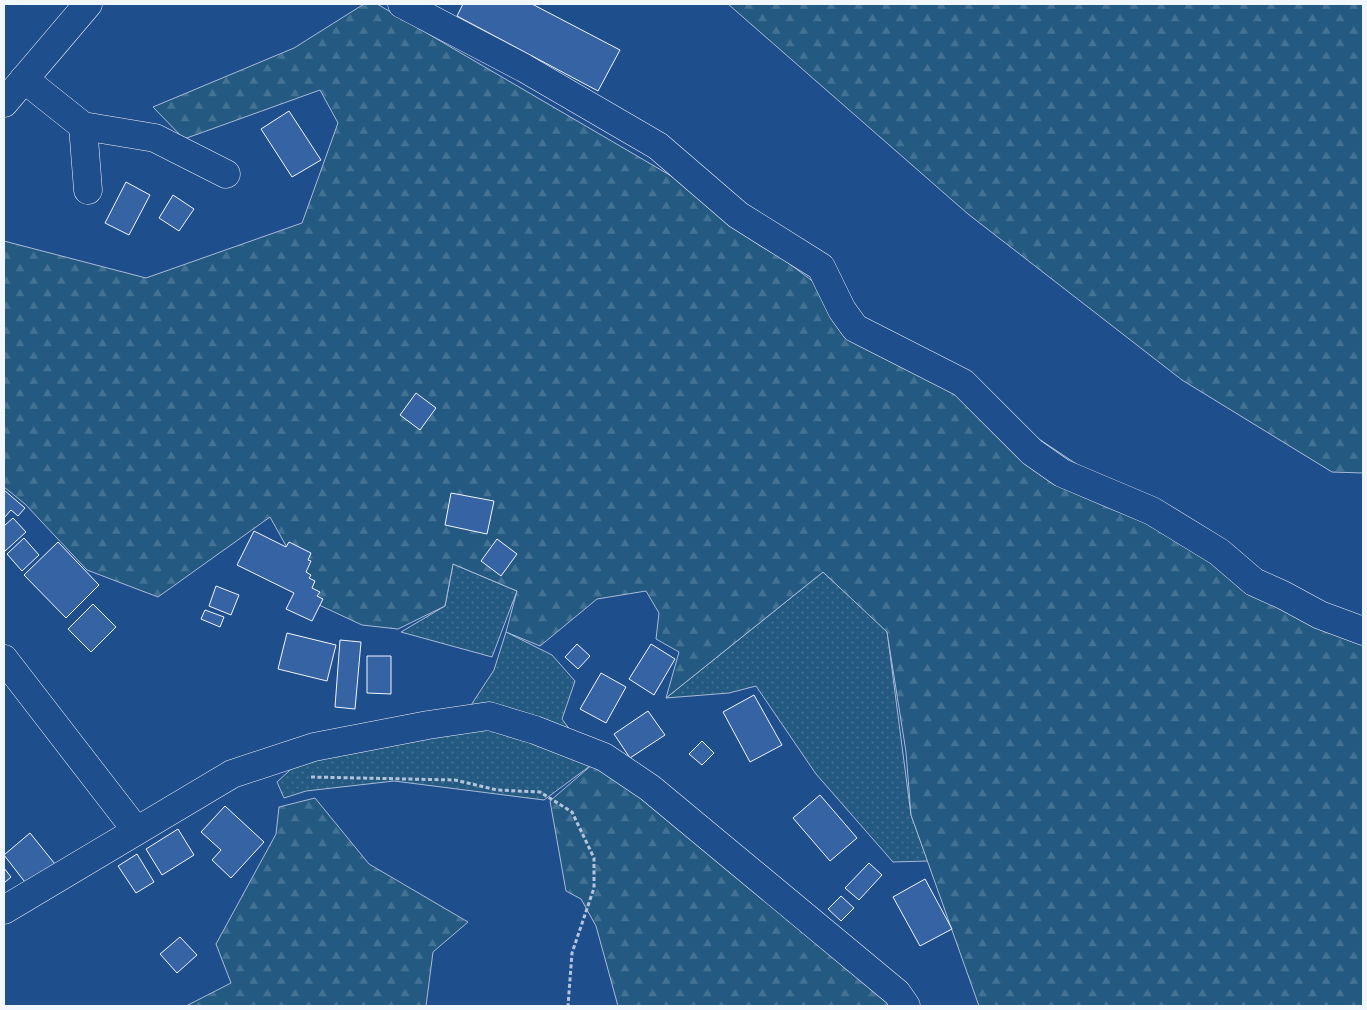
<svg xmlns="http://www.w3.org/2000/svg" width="1367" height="1010" font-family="'Fira Sans',sans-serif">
	<defs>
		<pattern id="grass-dots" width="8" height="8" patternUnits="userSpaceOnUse" patternTransform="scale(1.25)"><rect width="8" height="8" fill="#245a82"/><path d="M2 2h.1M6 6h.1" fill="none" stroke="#447295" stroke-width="1.8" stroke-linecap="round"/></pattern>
		<pattern id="forest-firs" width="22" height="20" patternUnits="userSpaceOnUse" patternTransform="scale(1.25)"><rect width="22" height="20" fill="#245a82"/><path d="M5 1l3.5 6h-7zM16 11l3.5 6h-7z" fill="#447295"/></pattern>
	</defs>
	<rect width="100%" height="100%" fill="#1f4e8c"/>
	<g fill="url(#grass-dots)" stroke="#a8bbd7">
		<polygon points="453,564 517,591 492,657 401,632 445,606"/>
		<polygon points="823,572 887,631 911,815 928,861 893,862 816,774 756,686 729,693 666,698"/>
		<polygon points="506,632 552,655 575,681 562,719 594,763 544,800 394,781 306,791 284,798 277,782 300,761 456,728 494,670"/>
	</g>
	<g fill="url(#forest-firs)" stroke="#a8bbd7">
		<polygon points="364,4 377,4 738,215 771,250 902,348 1254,582 1363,637 1363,1006 979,1006 911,815 906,752 887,632 823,572 666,698 679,652 656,639 659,613 646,591 597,599 540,646 506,632 517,591 453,564 445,606 398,629 362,625 319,605 270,517 158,597 87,570 25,504 4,487 4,241 146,278 302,223 338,123 320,90 184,139 153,107 294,48"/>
		<polygon points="728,4 1363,4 1363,473 1332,472 1182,380 968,214"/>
		<polygon points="594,763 723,836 921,1006 618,1006 596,926 581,899 566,891 550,801"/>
		<polygon points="315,798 369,864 468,922 433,952 426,1006 186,1006 231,983 216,944 276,834 279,807"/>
	</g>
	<g fill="#3563a3" stroke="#f2f6ff">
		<polygon points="463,4 532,4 620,50 598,91 457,16"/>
		<polygon points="289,111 321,160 292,177 261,129"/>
		<polygon points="126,182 150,195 129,235 105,223"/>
		<polygon points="173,195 194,209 179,231 159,218"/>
		<polygon points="416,393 436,408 420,430 400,415"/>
		<polygon points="4,490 25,508 18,516 11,510 4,518"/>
		<polygon points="451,493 494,501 487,534 445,525"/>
		<polygon points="13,518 26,532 4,552 4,526"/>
		<polygon points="254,531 286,547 289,542 311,553 308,560 311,561 306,572 311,575 309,578 315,581 312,588 320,592 317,596 323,599 312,621 286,609 294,593 237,565"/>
		<polygon points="24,538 39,555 22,571 7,554"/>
		<polygon points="497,539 517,554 501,576 481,561"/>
		<polygon points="58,542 99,585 66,618 24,575"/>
		<polygon points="216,586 239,595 231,615 209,606"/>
		<polygon points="93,604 116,627 91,652 68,629"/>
		<polygon points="205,610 224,617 220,627 201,619"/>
		<polygon points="287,633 336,645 327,681 278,669"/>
		<polygon points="340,640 361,642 355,709 335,707"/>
		<polygon points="577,644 590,656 578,669 565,657"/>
		<polygon points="651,644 675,659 654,695 629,679"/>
		<polygon points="367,656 391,656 391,694 367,693"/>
		<polygon points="601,673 626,687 606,723 580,709"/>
		<polygon points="754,695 782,745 750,762 723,712"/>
		<polygon points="648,711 665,735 630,758 614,734"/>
		<polygon points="702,741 714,753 702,765 689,754"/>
		<polygon points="820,795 857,838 830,861 793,818"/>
		<polygon points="225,806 264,842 231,878 212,860 221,850 201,832"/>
		<polygon points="178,829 194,855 162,875 146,849"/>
		<polygon points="30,833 55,864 28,886 4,855"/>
		<polygon points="137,854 154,882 136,893 118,866"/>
		<polygon points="869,863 882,875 859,900 845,888"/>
		<polygon points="4,868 11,877 4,883"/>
		<polygon points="925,879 952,929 920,946 893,897"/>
		<polygon points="841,896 854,908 841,921 828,909"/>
		<polygon points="180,937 197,955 177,973 160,954"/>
	</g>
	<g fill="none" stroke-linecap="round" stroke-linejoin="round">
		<g stroke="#f2f6ff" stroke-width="29">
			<g id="minor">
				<polyline points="402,4 524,68 658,146 738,215 821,267 842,310 855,328 963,383 1032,452 1062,473 1152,511 1219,552 1254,582 1283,595 1320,615 1363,631"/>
				<polyline points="24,79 83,126 155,138 226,174"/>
				<polyline points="4,103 88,4"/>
				<polyline points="83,126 88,190"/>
				<polyline points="4,659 136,830"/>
				<polyline points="4,910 232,774 314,747 428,725 489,716 535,730 604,757 650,788 897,993 906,1006"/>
			</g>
		</g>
		<polyline stroke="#b3c4dc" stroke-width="3" stroke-dasharray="4 2.5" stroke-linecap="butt" points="311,777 455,780 497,790 540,792 572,812 594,858 594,888 572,953 568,1006"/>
		<use href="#minor" stroke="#1f4e8c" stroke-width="28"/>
	</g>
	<rect width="1367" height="1010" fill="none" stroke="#f2f6ff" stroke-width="10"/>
</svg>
